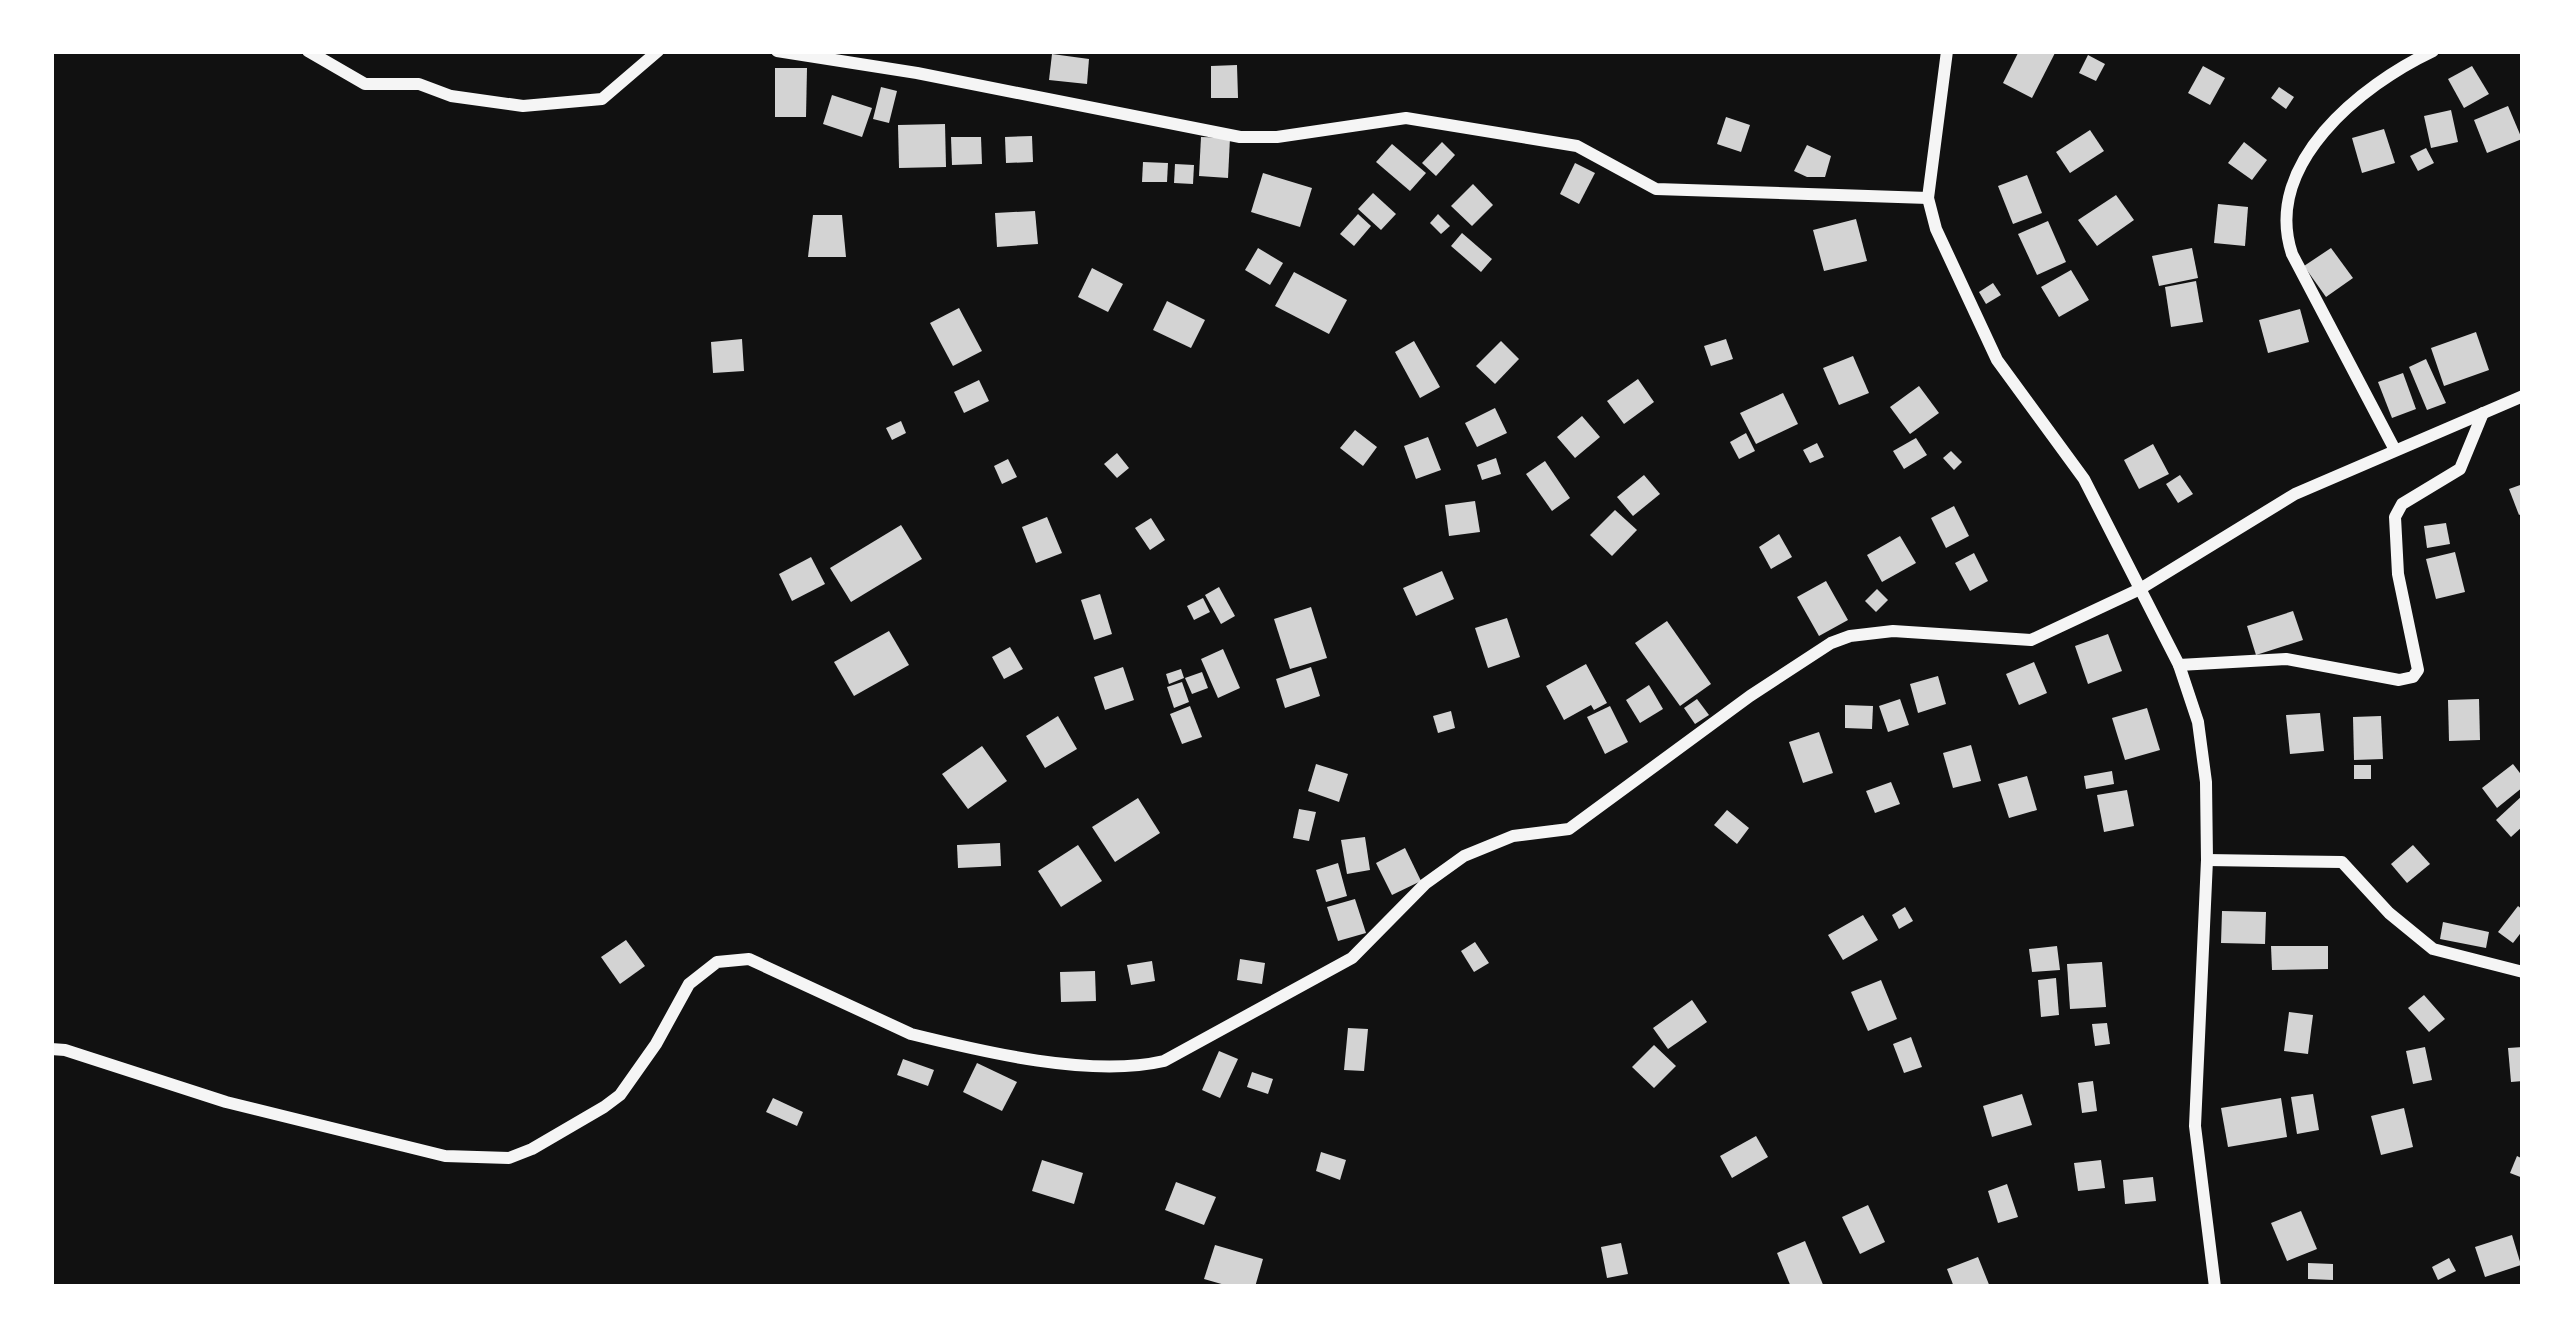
<svg xmlns="http://www.w3.org/2000/svg" width="2574" height="1338" font-family="Commissioner,sans-serif">
	<rect width="100%" height="100%" fill="#111"/>
	<g fill="#d3d3d3">
		<polygon points="2019,51 2056,51 2032,98 2003,83"/>
		<polygon points="1052,54 1089,59 1087,84 1049,80"/>
		<polygon points="2088,55 2105,64 2096,81 2079,73"/>
		<polygon points="1237,65 1238,98 1211,98 1211,66"/>
		<polygon points="2203,66 2225,78 2210,105 2188,93"/>
		<polygon points="2472,66 2489,94 2464,108 2448,79"/>
		<polygon points="775,68 807,68 806,117 775,117"/>
		<polygon points="881,87 897,91 889,123 873,119"/>
		<polygon points="2279,87 2294,97 2286,109 2271,98"/>
		<polygon points="832,95 872,108 862,137 823,124"/>
		<polygon points="2508,106 2522,139 2487,153 2474,120"/>
		<polygon points="2451,110 2458,142 2431,148 2424,116"/>
		<polygon points="1726,117 1750,125 1741,152 1717,144"/>
		<polygon points="945,124 946,167 899,168 898,125"/>
		<polygon points="2384,129 2395,163 2362,173 2352,138"/>
		<polygon points="2090,130 2104,151 2070,173 2056,152"/>
		<polygon points="1032,136 1033,162 1006,163 1005,137"/>
		<polygon points="951,137 981,137 982,164 952,165"/>
		<polygon points="1201,137 1230,138 1228,178 1199,176"/>
		<polygon points="1442,142 1455,155 1436,176 1422,163"/>
		<polygon points="2244,142 2267,160 2252,180 2228,163"/>
		<polygon points="1392,144 1426,173 1410,191 1376,162"/>
		<polygon points="1807,145 1831,156 1825,177 1807,177 1794,171"/>
		<polygon points="2426,148 2434,163 2418,171 2410,156"/>
		<polygon points="1143,162 1168,163 1167,182 1142,182"/>
		<polygon points="1575,163 1595,173 1579,204 1560,194"/>
		<polygon points="1175,164 1194,165 1193,184 1174,183"/>
		<polygon points="1263,173 1312,188 1300,227 1251,212"/>
		<polygon points="2027,175 2042,213 2013,224 1998,186"/>
		<polygon points="1473,184 1493,205 1472,226 1451,206"/>
		<polygon points="1373,193 1396,214 1381,230 1358,209"/>
		<polygon points="2116,195 2134,220 2097,246 2078,220"/>
		<polygon points="2218,204 2248,207 2245,246 2214,243"/>
		<polygon points="1035,211 1038,244 997,247 995,213"/>
		<polygon points="1358,214 1371,226 1354,246 1340,234"/>
		<polygon points="1438,214 1450,226 1441,234 1430,223"/>
		<polygon points="813,215 842,215 846,257 808,257"/>
		<polygon points="1856,219 1867,261 1824,271 1813,230"/>
		<polygon points="2048,221 2066,262 2037,275 2018,234"/>
		<polygon points="1462,233 1492,259 1481,272 1451,246"/>
		<polygon points="1258,248 1283,263 1270,285 1245,270"/>
		<polygon points="2192,248 2198,278 2159,286 2152,256"/>
		<polygon points="2331,248 2353,278 2326,297 2304,266"/>
		<polygon points="1092,268 1123,284 1108,312 1078,297"/>
		<polygon points="2071,270 2089,300 2059,317 2041,287"/>
		<polygon points="1294,272 1347,300 1329,334 1275,306"/>
		<polygon points="2196,281 2203,322 2171,327 2165,287"/>
		<polygon points="1993,283 2001,295 1986,304 1979,292"/>
		<polygon points="1167,301 1205,320 1191,348 1153,330"/>
		<polygon points="959,308 982,351 953,366 930,323"/>
		<polygon points="2300,309 2309,342 2268,353 2259,320"/>
		<polygon points="2476,332 2489,370 2444,386 2431,348"/>
		<polygon points="742,339 744,371 713,373 711,342"/>
		<polygon points="1726,339 1733,359 1711,366 1704,346"/>
		<polygon points="1414,341 1440,387 1420,398 1395,352"/>
		<polygon points="1501,341 1519,359 1495,384 1476,366"/>
		<polygon points="1853,356 1869,393 1839,405 1823,368"/>
		<polygon points="2426,359 2446,403 2427,410 2409,367"/>
		<polygon points="2403,373 2416,409 2392,418 2378,382"/>
		<polygon points="1638,379 1654,402 1624,424 1607,401"/>
		<polygon points="979,380 989,401 964,413 954,392"/>
		<polygon points="1919,386 1939,413 1910,434 1890,407"/>
		<polygon points="1783,393 1798,424 1756,444 1740,413"/>
		<polygon points="1495,408 1507,433 1477,447 1465,423"/>
		<polygon points="1582,416 1600,437 1575,458 1557,437"/>
		<polygon points="901,421 906,433 892,440 886,428"/>
		<polygon points="1355,430 1377,447 1363,466 1340,448"/>
		<polygon points="1746,433 1755,451 1739,459 1730,442"/>
		<polygon points="1428,437 1441,470 1416,479 1404,446"/>
		<polygon points="1916,438 1927,455 1904,469 1893,451"/>
		<polygon points="1817,443 1824,457 1810,463 1803,450"/>
		<polygon points="2153,444 2169,474 2139,489 2124,460"/>
		<polygon points="1951,451 1962,462 1954,470 1943,458"/>
		<polygon points="1117,453 1129,468 1117,478 1104,464"/>
		<polygon points="1496,458 1501,474 1482,480 1477,465"/>
		<polygon points="1008,459 1017,477 1002,484 994,466"/>
		<polygon points="1545,461 1570,498 1552,511 1526,474"/>
		<polygon points="1644,475 1660,494 1633,516 1617,497"/>
		<polygon points="2180,475 2193,494 2178,503 2166,484"/>
		<polygon points="2523,484 2523,513 2519,515 2509,489"/>
		<polygon points="1475,501 1480,532 1449,536 1445,505"/>
		<polygon points="1954,506 1969,536 1946,548 1931,518"/>
		<polygon points="1615,510 1637,530 1612,556 1590,535"/>
		<polygon points="1047,517 1062,553 1036,563 1022,527"/>
		<polygon points="1151,518 1165,540 1150,550 1135,528"/>
		<polygon points="2446,523 2450,544 2427,548 2424,526"/>
		<polygon points="901,525 922,559 851,602 830,568"/>
		<polygon points="1779,534 1792,557 1771,569 1759,547"/>
		<polygon points="1900,536 1916,563 1882,582 1867,555"/>
		<polygon points="2455,552 2465,592 2436,599 2426,559"/>
		<polygon points="1974,553 1988,581 1970,591 1955,563"/>
		<polygon points="811,557 825,584 792,601 779,574"/>
		<polygon points="1442,571 1454,599 1416,616 1403,588"/>
		<polygon points="1826,581 1848,620 1819,636 1797,597"/>
		<polygon points="1219,587 1235,616 1221,624 1205,595"/>
		<polygon points="1877,589 1888,600 1876,612 1865,601"/>
		<polygon points="1100,594 1112,634 1094,640 1081,600"/>
		<polygon points="1203,598 1210,612 1194,620 1187,606"/>
		<polygon points="1311,607 1327,658 1290,669 1274,619"/>
		<polygon points="2293,611 2303,640 2256,655 2247,626"/>
		<polygon points="1507,618 1520,657 1488,668 1475,628"/>
		<polygon points="1667,621 1711,684 1680,706 1635,643"/>
		<polygon points="889,631 909,665 854,696 834,662"/>
		<polygon points="2108,634 2122,671 2088,684 2075,646"/>
		<polygon points="1010,647 1023,669 1004,679 992,657"/>
		<polygon points="1223,649 1240,688 1218,698 1201,659"/>
		<polygon points="2034,662 2047,693 2019,705 2006,674"/>
		<polygon points="1586,664 1607,703 1594,710 1591,705 1564,720 1546,686"/>
		<polygon points="1123,667 1134,700 1105,710 1094,677"/>
		<polygon points="1311,667 1320,696 1285,708 1276,679"/>
		<polygon points="1181,669 1184,678 1169,684 1166,674"/>
		<polygon points="1202,672 1208,688 1192,694 1185,678"/>
		<polygon points="1938,676 1946,704 1918,713 1910,684"/>
		<polygon points="1182,682 1189,702 1174,708 1167,687"/>
		<polygon points="1649,685 1663,709 1640,723 1626,700"/>
		<polygon points="1697,699 1709,715 1695,724 1684,708"/>
		<polygon points="1900,699 1909,725 1888,732 1879,706"/>
		<polygon points="2479,699 2480,740 2449,741 2448,700"/>
		<polygon points="1845,705 1873,706 1872,729 1845,728"/>
		<polygon points="1190,706 1202,737 1182,744 1170,714"/>
		<polygon points="1610,706 1628,742 1605,754 1587,717"/>
		<polygon points="2147,708 2160,750 2125,760 2112,718"/>
		<polygon points="1451,711 1455,728 1438,733 1433,716"/>
		<polygon points="2320,713 2324,751 2290,754 2286,715"/>
		<polygon points="1058,716 1077,749 1045,768 1026,736"/>
		<polygon points="2381,716 2383,759 2354,760 2353,717"/>
		<polygon points="1819,732 1833,773 1803,783 1789,742"/>
		<polygon points="1971,745 1981,781 1953,788 1943,753"/>
		<polygon points="982,746 1007,781 968,809 942,774"/>
		<polygon points="1316,764 1348,774 1339,802 1308,791"/>
		<polygon points="2513,764 2523,777 2523,787 2497,808 2482,788"/>
		<rect x="2354" y="765" width="17" height="14"/>
		<polygon points="2112,771 2114,784 2086,789 2084,776"/>
		<polygon points="2027,776 2037,810 2009,818 1998,784"/>
		<polygon points="1891,782 1900,804 1875,813 1866,791"/>
		<polygon points="2127,790 2134,826 2104,832 2097,795"/>
		<polygon points="2523,795 2523,826 2511,837 2496,820"/>
		<polygon points="1138,798 1160,833 1115,862 1092,827"/>
		<polygon points="1299,809 1316,812 1309,841 1293,838"/>
		<polygon points="1727,810 1749,828 1737,844 1714,825"/>
		<polygon points="1365,837 1370,870 1347,874 1341,840"/>
		<polygon points="1000,843 1001,866 958,868 957,845"/>
		<polygon points="1078,845 1102,881 1061,907 1038,871"/>
		<polygon points="2413,845 2430,864 2407,883 2391,864"/>
		<polygon points="1405,848 1421,881 1392,895 1376,863"/>
		<polygon points="1338,863 1347,896 1326,902 1316,870"/>
		<polygon points="1355,899 1366,933 1338,941 1327,907"/>
		<polygon points="2518,906 2523,910 2523,930 2513,943 2498,932"/>
		<polygon points="1905,907 1913,921 1899,929 1892,915"/>
		<polygon points="2222,911 2266,912 2265,944 2221,943"/>
		<polygon points="1863,915 1878,940 1843,960 1828,935"/>
		<polygon points="2443,922 2489,932 2486,948 2440,939"/>
		<polygon points="626,940 645,966 620,984 601,957"/>
		<polygon points="1475,942 1489,963 1474,972 1461,951"/>
		<polygon points="2057,946 2060,970 2032,972 2029,949"/>
		<polygon points="2271,946 2328,946 2328,969 2272,970"/>
		<polygon points="1240,959 1265,963 1262,984 1237,980"/>
		<polygon points="1152,961 1155,981 1131,985 1127,965"/>
		<polygon points="2102,962 2106,1007 2070,1009 2067,964"/>
		<polygon points="1095,971 1096,1001 1061,1002 1060,972"/>
		<polygon points="2056,978 2059,1015 2041,1017 2038,980"/>
		<polygon points="1881,980 1897,1019 1868,1031 1851,992"/>
		<polygon points="2424,995 2445,1019 2429,1032 2408,1008"/>
		<polygon points="1692,1000 1707,1022 1668,1049 1653,1028"/>
		<polygon points="2289,1012 2313,1015 2308,1054 2284,1051"/>
		<polygon points="2107,1023 2110,1044 2095,1046 2092,1024"/>
		<polygon points="1348,1028 1368,1029 1364,1071 1344,1070"/>
		<polygon points="1911,1037 1922,1067 1904,1073 1893,1044"/>
		<polygon points="1654,1045 1676,1066 1654,1088 1632,1067"/>
		<polygon points="2425,1047 2432,1080 2413,1084 2406,1051"/>
		<polygon points="2523,1047 2523,1081 2511,1082 2508,1048"/>
		<polygon points="1219,1051 1238,1059 1220,1098 1202,1090"/>
		<polygon points="903,1059 934,1070 928,1086 897,1075"/>
		<polygon points="977,1063 1017,1082 1002,1111 963,1092"/>
		<polygon points="1252,1072 1273,1079 1268,1094 1247,1087"/>
		<polygon points="2093,1081 2097,1111 2082,1113 2078,1083"/>
		<polygon points="2022,1094 2032,1125 1992,1137 1983,1106"/>
		<polygon points="2313,1094 2319,1130 2297,1134 2291,1097"/>
		<polygon points="773,1098 803,1112 797,1126 766,1112"/>
		<polygon points="2281,1098 2287,1137 2228,1147 2221,1108"/>
		<polygon points="2404,1108 2413,1147 2381,1155 2371,1116"/>
		<polygon points="1756,1136 1768,1157 1732,1178 1720,1156"/>
		<polygon points="1321,1152 1346,1160 1340,1180 1316,1171"/>
		<polygon points="2517,1156 2523,1159 2523,1178 2510,1173"/>
		<polygon points="1042,1160 1083,1173 1074,1204 1032,1191"/>
		<polygon points="2101,1160 2105,1188 2078,1191 2074,1163"/>
		<polygon points="2153,1177 2156,1201 2125,1204 2123,1180"/>
		<polygon points="1176,1182 1216,1197 1204,1225 1165,1210"/>
		<polygon points="2007,1184 2018,1217 1998,1223 1988,1191"/>
		<polygon points="1868,1205 1885,1242 1860,1254 1842,1217"/>
		<polygon points="2301,1211 2317,1249 2287,1261 2271,1223"/>
		<polygon points="2512,1235 2521,1265 2485,1277 2475,1247"/>
		<polygon points="1805,1241 1824,1287 1791,1287 1777,1253"/>
		<polygon points="1621,1243 1628,1274 1607,1278 1601,1247"/>
		<polygon points="1215,1245 1263,1259 1255,1287 1232,1287 1204,1279"/>
		<polygon points="1978,1257 1990,1287 1954,1287 1947,1269"/>
		<polygon points="2449,1258 2456,1271 2438,1280 2432,1267"/>
		<polygon points="2308,1263 2333,1264 2333,1280 2308,1279"/>
	</g>
	<g fill="none" stroke-linecap="round" stroke-linejoin="round">
		<g stroke="#f5f5f5" stroke-width="12">
			<polyline points="308,51 365,84 419,84 451,96 523,106 602,99 658,51"/>
			<polyline points="777,51 917,73 1240,137 1277,137 1406,118 1577,146 1656,189 1928,198"/>
			<polyline points="1947,51 1928,198 1936,229 1997,360 2084,479 2179,665 2198,722 2206,782 2207,860 2195,1126 2215,1287"/>
			<path d="M2395,450L2292,254C2262,164 2361,85 2433,51"/>
			<polyline points="2179,665 2286,659 2399,680 2413,677 2418,670 2398,574 2395,517 2402,504 2460,469 2483,413"/>
			<polyline points="2207,860 2342,862 2389,913 2433,949 2523,972"/>
			<path d="M51,1049L65,1050L226,1102L445,1156L509,1158L532,1149L604,1107L620,1095L656,1044L689,984L717,962L749,959L911,1034C984,1052 1091,1078 1164,1061L1352,958L1425,884L1464,856L1513,836L1569,829L1750,696L1831,643L1850,636L1893,631L2031,640L2140,589L2295,494L2523,396"/>
		</g>
	</g>
	<rect width="2574" height="1338" fill="none" stroke="#ffffff" stroke-width="108"/>
</svg>
